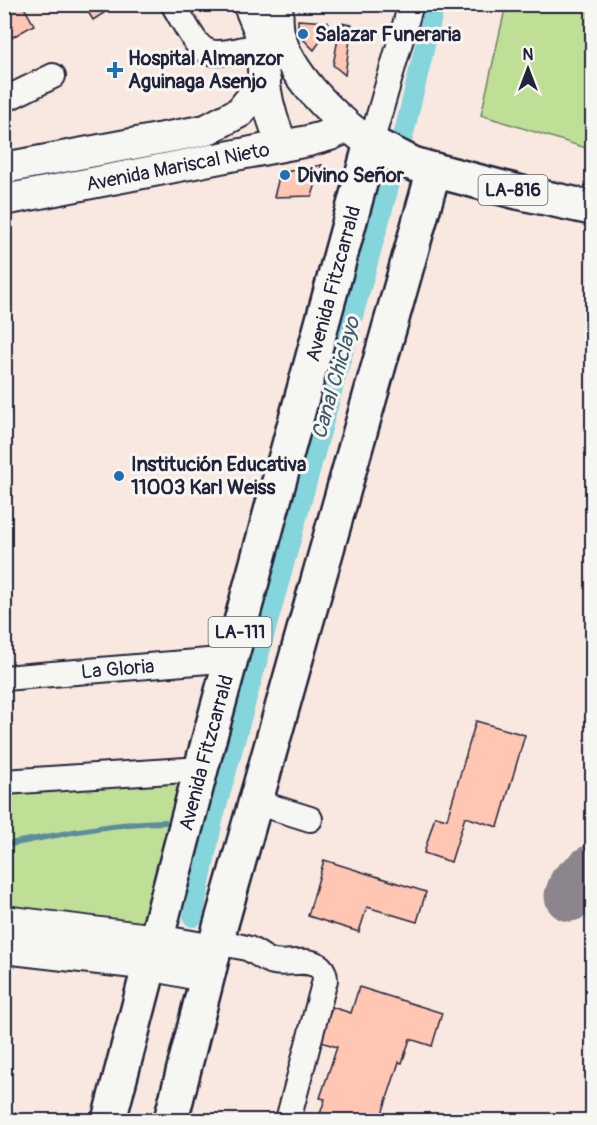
<svg xmlns="http://www.w3.org/2000/svg" width="597" height="1125" font-family="Pangolin,sans-serif">
	<rect width="100%" height="100%" fill="#f8e8df"/>
	<filter id="ink" filterUnits="userSpaceOnUse"><feTurbulence type="fractalNoise" baseFrequency=".0167" numOctaves="2"/><feDisplacementMap in="SourceGraphic" scale="12" xChannelSelector="R" yChannelSelector="G"/><feConvolveMatrix kernelMatrix="1 2 1 2 8 2 1 2 1" color-interpolation-filters="sRGB"/></filter>
	<g filter="url(#ink)">
		<g fill="#bfdf97" stroke="#708069" stroke-width="1.5">
			<polygon points="506,5 592,5 592,150 481,115"/>
			<polygon points="185,779 141,933 5,915 5,792"/>
		</g>
		<g fill="none" stroke-linecap="round" stroke-linejoin="round">
			<g stroke="#5d8d9c" stroke-width="6">
				<polyline points="204,820 213,820"/>
				<path d="M4,845C57,835 111,823 165,822"/>
			</g>
			<polyline stroke="#84d5dc" stroke-width="20" points="193,917 213,820 405,129 435,4"/>
			<polyline stroke="#8d858d" stroke-width="51" points="570,896 574,885 592,870"/>
		</g>
		<g fill="#fec6b3" stroke="#22223b" stroke-width="1.5">
			<polygon points="4,4 22,4 34,25 4,42"/>
			<polygon points="83,4 118,4 93,20"/>
			<polygon points="298,20 328,22 324,36 314,50 298,34"/>
			<polygon points="341,23 352,25 345,75 333,65"/>
			<polygon points="322,165 312,196 274,197 280,173"/>
			<polygon points="476,721 525,735 498,827 465,817 451,862 424,853 435,816 447,819"/>
			<polygon points="324,860 426,892 417,922 367,907 359,932 308,916"/>
			<polygon points="359,987 442,1013 432,1046 410,1039 402,1063 399,1062 380,1120 318,1120 325,1099 320,1098 337,1047 321,1042 332,1007 351,1013"/>
		</g>
		<g fill="none" stroke-linecap="round" stroke-linejoin="round">
			<g stroke="#22223b" stroke-width="28">
				<g id="minor">
					<path d="M173,4C205,58 198,60 262,45L245,4"/>
					<polyline points="4,100 53,76"/>
					<polyline points="371,143 411,4"/>
					<path id="s1" d="M4,678L232,659"/>
					<polyline points="4,782 201,769"/>
					<polyline points="256,802 310,819"/>
					<path d="M216,943C226,945 239,945 249,949C258,953 264,960 274,962C289,965 307,957 320,967C324,971 325,975 325,980L288,1120"/>
				</g>
			</g>
			<g stroke="#22223b" stroke-width="34">
				<g id="major">
					<path d="M277,4C278,14 277,24 279,33C288,72 332,115 363,138"/>
					<path d="M259,7C262,55 261,101 283,145"/>
					<polyline points="4,168 206,130 240,112 265,81"/>
					<path id="s2" d="M4,200L308,141L330,135L348,127"/>
					<polyline points="4,921 157,940 214,950"/>
					<polyline points="4,948 151,965 207,977"/>
				</g>
			</g>
			<g stroke="#22223b" stroke-width="38">
				<g id="highway">
					<path id="s3" d="M109,1120L201,769L371,143L413,164L434,170L518,192L592,208"/>
					<polyline points="171,1120 219,931 434,170"/>
				</g>
			</g>
			<use href="#minor" stroke="#f6f6f2" stroke-width="24"/>
			<use href="#major" stroke="#f6f6f2" stroke-width="30"/>
			<use href="#highway" stroke="#f6f6f2" stroke-width="33"/>
		</g>
	</g>
	<g fill="#1f6fb2" stroke="#f6f6f2" stroke-width="2">
		<circle cx="303" cy="34" r="6"/>
		<path d="M112 61h6v6h6v6h-6v6h-6v-6h-6v-6h6z"/>
		<circle cx="285" cy="175" r="6"/>
		<circle cx="119" cy="476" r="6"/>
	</g>
	<g text-anchor="middle" dominant-baseline="central" stroke-width="6" stroke-linejoin="round" paint-order="stroke">
		<g fill="#f6f6f2" stroke="#626272" stroke-width="1.5">
			<rect x="478.5" y="175" width="69" height="30" rx="4.5"/>
			<rect x="208.5" y="617" width="63" height="30" rx="4.5"/>
		</g>
		<g font-size="18" font-weight="bold" fill="#22223b">
			<text x="513" y="190">LA-816</text>
			<text x="240" y="632">LA-111</text>
		</g>
		<g font-size="20" font-weight="bold" fill="#22223b" stroke="#f6f6f2" text-anchor="start">
			<text x="315" y="34">Salazar Funeraria</text>
			<text x="128" y="58">Hospital Almanzor<tspan x="128" dy="23">Aguinaga Asenjo</tspan></text>
			<text x="297" y="175">Divino Señor</text>
			<text x="131" y="464">Institución Educativa<tspan x="131" dy="23">11003 Karl Weiss</tspan></text>
		</g>
		<g font-size="20" fill="#22223b" stroke="#f6f6f2">
			<text stroke="none"><textPath href="#s2" startOffset="177">Avenida Mariscal Nieto</textPath></text>
			<text stroke="none"><textPath href="#s3" startOffset="866">Avenida Fitzcarrald</textPath></text>
			<text stroke="none"><textPath href="#s1" startOffset="114">La Gloria</textPath></text>
			<text stroke="none"><textPath href="#s3" startOffset="380">Avenida Fitzcarrald</textPath></text>
		</g>
		<g font-size="21" font-style="italic" fill="#3f586b" stroke="#f6f6f2">
			<text transform="translate(336 378) rotate(-74)">Canal Chiclayo</text>
		</g>
	</g>
	<rect width="597" height="1125" fill="none" stroke="#f6f6f2" stroke-width="24"/>
	<rect x="12" y="12" width="573" height="1101" fill="none" stroke="#22223b" stroke-width="2" filter="url(#ink)"/>
	<g transform="translate(528 69)" stroke="#f6f6f2" stroke-width="4.5" paint-order="stroke">
	<path d="M0-4.5L10 22L0 15L-10 22Z" fill="#22223b"/>
	<text y="-9" font-size="16" font-weight="bold" text-anchor="middle" fill="#22223b">N</text>
	</g>
</svg>
